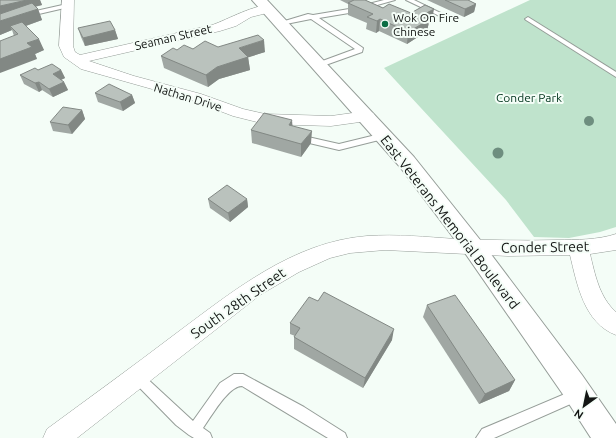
<svg xmlns="http://www.w3.org/2000/svg" width="616" height="438" font-family="Ubuntu,sans-serif">
	<rect width="100%" height="100%" fill="#f4fdf7"/>
	<polygon fill="#bfe3cc" points="530,0 616,0 616,227 600,232 569,238 534,237 506,200 384,68"/>
	<g fill="none" stroke-linecap="round" stroke-linejoin="round">
		<g stroke="#959d98" stroke-width="2">
			<g id="lane">
				<polygon points="384,0 395,0 349,13 319,18 363,48 362,52 320,67 317,67 317,63 355,49 311,19 281,25 278,23 308,14 313,15 349,9"/>
				<polygon points="406,0 414,0 455,20 450,21"/>
				<polygon points="67,4 69,5 69,7 0,23 0,19"/>
				<polygon points="528,17 616,72 616,77 526,20 525,19"/>
				<polygon points="384,133 388,136 387,138 339,150 305,142 304,140 308,137 339,144"/>
				<path d="M137,371L141,373L193,421L220,383L234,374H243L304,407L345,433L347,438H328L242,386C228,386 211,417 203,428L210,433L212,438H194L189,435L176,425L133,381L131,377L133,373Z"/>
				<polygon points="579,388 584,390 585,394 584,398 494,438 476,438 482,429"/>
			</g>
		</g>
		<g stroke="#959d98" stroke-width="1">
			<g id="street">
				<path d="M62,0H74L73,46L75,52L80,55L212,25C227,20 256,3 271,6L273,9L271,12L251,17L236,26L220,31L89,61L134,76L201,94L243,109L265,114L331,116L367,111L373,113L375,116L373,119L367,121L331,126L265,124L233,116L191,100L81,69L64,57L59,46Z"/>
				<path d="M616,234V250L590,254C595,274 599,297 616,312V335C584,323 577,284 570,255L508,256L385,250L350,253L330,258L299,272L260,295L77,438H43L47,429C89,398 132,367 174,335C232,292 292,242 367,236C397,234 426,237 456,239C489,240 523,241 557,240C576,240 598,240 616,234Z"/>
			</g>
		</g>
		<g stroke="#959d98" stroke-width="2">
			<polygon id="primary" points="252,0 267,0 414,157 481,241 582,375 616,424 616,438 591,438 562,393 465,253 400,167"/>
		</g>
		<use href="#lane" fill="#fff" fill-rule="evenodd"/>
		<use href="#street" fill="#fff" fill-rule="evenodd"/>
		<use href="#primary" fill="#fff" fill-rule="evenodd"/>
	</g>
	<g fill="#6e8e7f">
		<circle cx="589" cy="121" r="5"/>
		<circle cx="498" cy="153" r="5.5"/>
	</g>
	<g fill="#a0a7a3">
		<polygon points="0,0 40,0 42,5 35,7 38,9 42,20 26,26 44,50 35,54 37,59 14,36 12,30 0,35"/>
		<polygon points="340,0 365,0 383,8 411,13 432,20 429,22 427,31 407,44 379,31 376,33 366,29 367,23 348,15 348,4"/>
		<polygon points="427,0 468,0 476,4 474,12 464,17"/>
		<polygon points="78,28 115,30 118,39 85,46 81,37"/>
		<polygon points="218,47 265,52 248,57 250,70 219,79 208,87 164,68 161,56 177,50"/>
		<polygon points="38,70 61,70 65,78 61,80 64,82 68,90 53,97 42,90 39,92 24,84 20,75"/>
		<polygon points="95,93 132,95 135,103 123,111 98,102"/>
		<polygon points="82,110 85,119 72,134 53,131 50,122"/>
		<polygon points="292,126 311,143 301,157 252,143 251,130"/>
		<polygon points="208,199 247,199 248,207 230,222 210,208"/>
		<polygon points="427,305 515,380 509,391 479,404 423,317"/>
		<polygon points="290,323 392,340 363,388 294,349 294,337 295,336 290,334"/>
	</g>
	<g fill="#828884">
		<polygon points="27,0 40,0 42,5 0,14 0,6"/>
		<polygon points="476,4 474,12 464,17 465,9"/>
		<polygon points="38,9 42,20 14,30 10,26 12,30 0,35 0,21"/>
		<polygon points="434,9 432,20 429,22 427,31 407,44 408,32 421,16"/>
		<polygon points="380,19 379,31 376,33 377,21"/>
		<polygon points="115,30 118,39 85,46 83,38"/>
		<polygon points="39,39 44,50 35,54 37,59 0,73 0,59 27,43"/>
		<polygon points="264,40 265,52 240,60 239,48"/>
		<polygon points="248,57 250,70 219,79 208,87 206,75 217,67"/>
		<polygon points="61,70 65,78 56,82 53,74"/>
		<polygon points="39,82 42,90 39,92 35,83"/>
		<polygon points="64,82 68,90 53,97 49,89"/>
		<polygon points="132,95 135,103 123,111 120,102"/>
		<polygon points="82,110 85,119 72,134 68,125"/>
		<polygon points="292,120 293,132 289,125"/>
		<polygon points="312,131 311,143 301,157 301,144"/>
		<polygon points="247,199 248,207 230,222 228,213"/>
		<polygon points="394,329 392,340 363,388 365,378"/>
		<polygon points="515,380 509,391 479,404 485,394"/>
	</g>
	<g fill="#bac2bd" stroke="#828884">
		<polygon points="0,0 27,0 0,6"/>
		<polygon points="354,0 365,0 383,8 389,4 411,13 425,5 434,9 421,16 429,20 408,32 380,19 377,21 367,17 373,14 348,3"/>
		<polygon points="445,0 468,0 476,4 465,9"/>
		<polygon points="32,3 38,9 0,21 0,14"/>
		<polygon points="110,21 115,30 83,38 78,28"/>
		<polygon points="22,22 39,39 27,43 32,47 0,59 0,41 18,34 10,26"/>
		<polygon points="258,35 264,40 239,48 248,57 217,67 206,75 161,56 173,48 177,50 184,45 193,49 205,41 218,47"/>
		<polygon points="52,64 61,70 53,74 64,82 49,89 39,82 35,83 20,75 35,68 38,70"/>
		<polygon points="109,84 132,95 120,102 95,93"/>
		<polygon points="63,107 82,110 68,125 50,122"/>
		<polygon points="264,113 292,120 289,125 312,131 301,144 251,130"/>
		<polygon points="227,185 247,199 228,213 208,199"/>
		<polygon points="324,292 394,329 365,378 294,337 300,328 290,323 309,297 318,301"/>
		<polygon points="455,295 515,380 485,394 427,305"/>
	</g>
	<circle fill="#0a6d43" stroke="#f4fdf7" stroke-width="1.5" cx="385" cy="24" r="4"/>
	<g text-anchor="middle" dominant-baseline="central" stroke-width="4" stroke-linejoin="round" paint-order="stroke">
		<g font-size="12" fill="#131614" stroke="#f4fdf7" text-anchor="start">
			<text x="393" y="17">Wok On Fire<tspan x="393" dy="14">Chinese</tspan></text>
		</g>
		<g font-size="12" fill="#131614" stroke="#f4fdf7">
			<text transform="translate(173 37) rotate(-13)">Seaman Street</text>
			<text transform="translate(188 97) rotate(17)">Nathan Drive</text>
		</g>
		<g font-size="12" fill="#01331c" stroke="#f4fdf7">
			<text x="529" y="97">Conder Park</text>
		</g>
		<g font-size="14" fill="#131614" stroke="#f4fdf7">
			<text transform="translate(450 222) rotate(52)">East Veterans Memorial Boulevard</text>
			<text transform="translate(545 247) rotate(-1)">Conder Street</text>
			<text transform="translate(238 303) rotate(-35)">South 28th Street</text>
		</g>
	</g>
	<g transform="translate(584 406) rotate(213)" stroke="#f4fdf7" stroke-width="3" paint-order="stroke">
	<path d="M0-3L7 15L0 10L-7 15Z" fill="#131614"/>
	<text y="-6" font-size="11" font-weight="bold" text-anchor="middle" fill="#131614">N</text>
	</g>
</svg>
